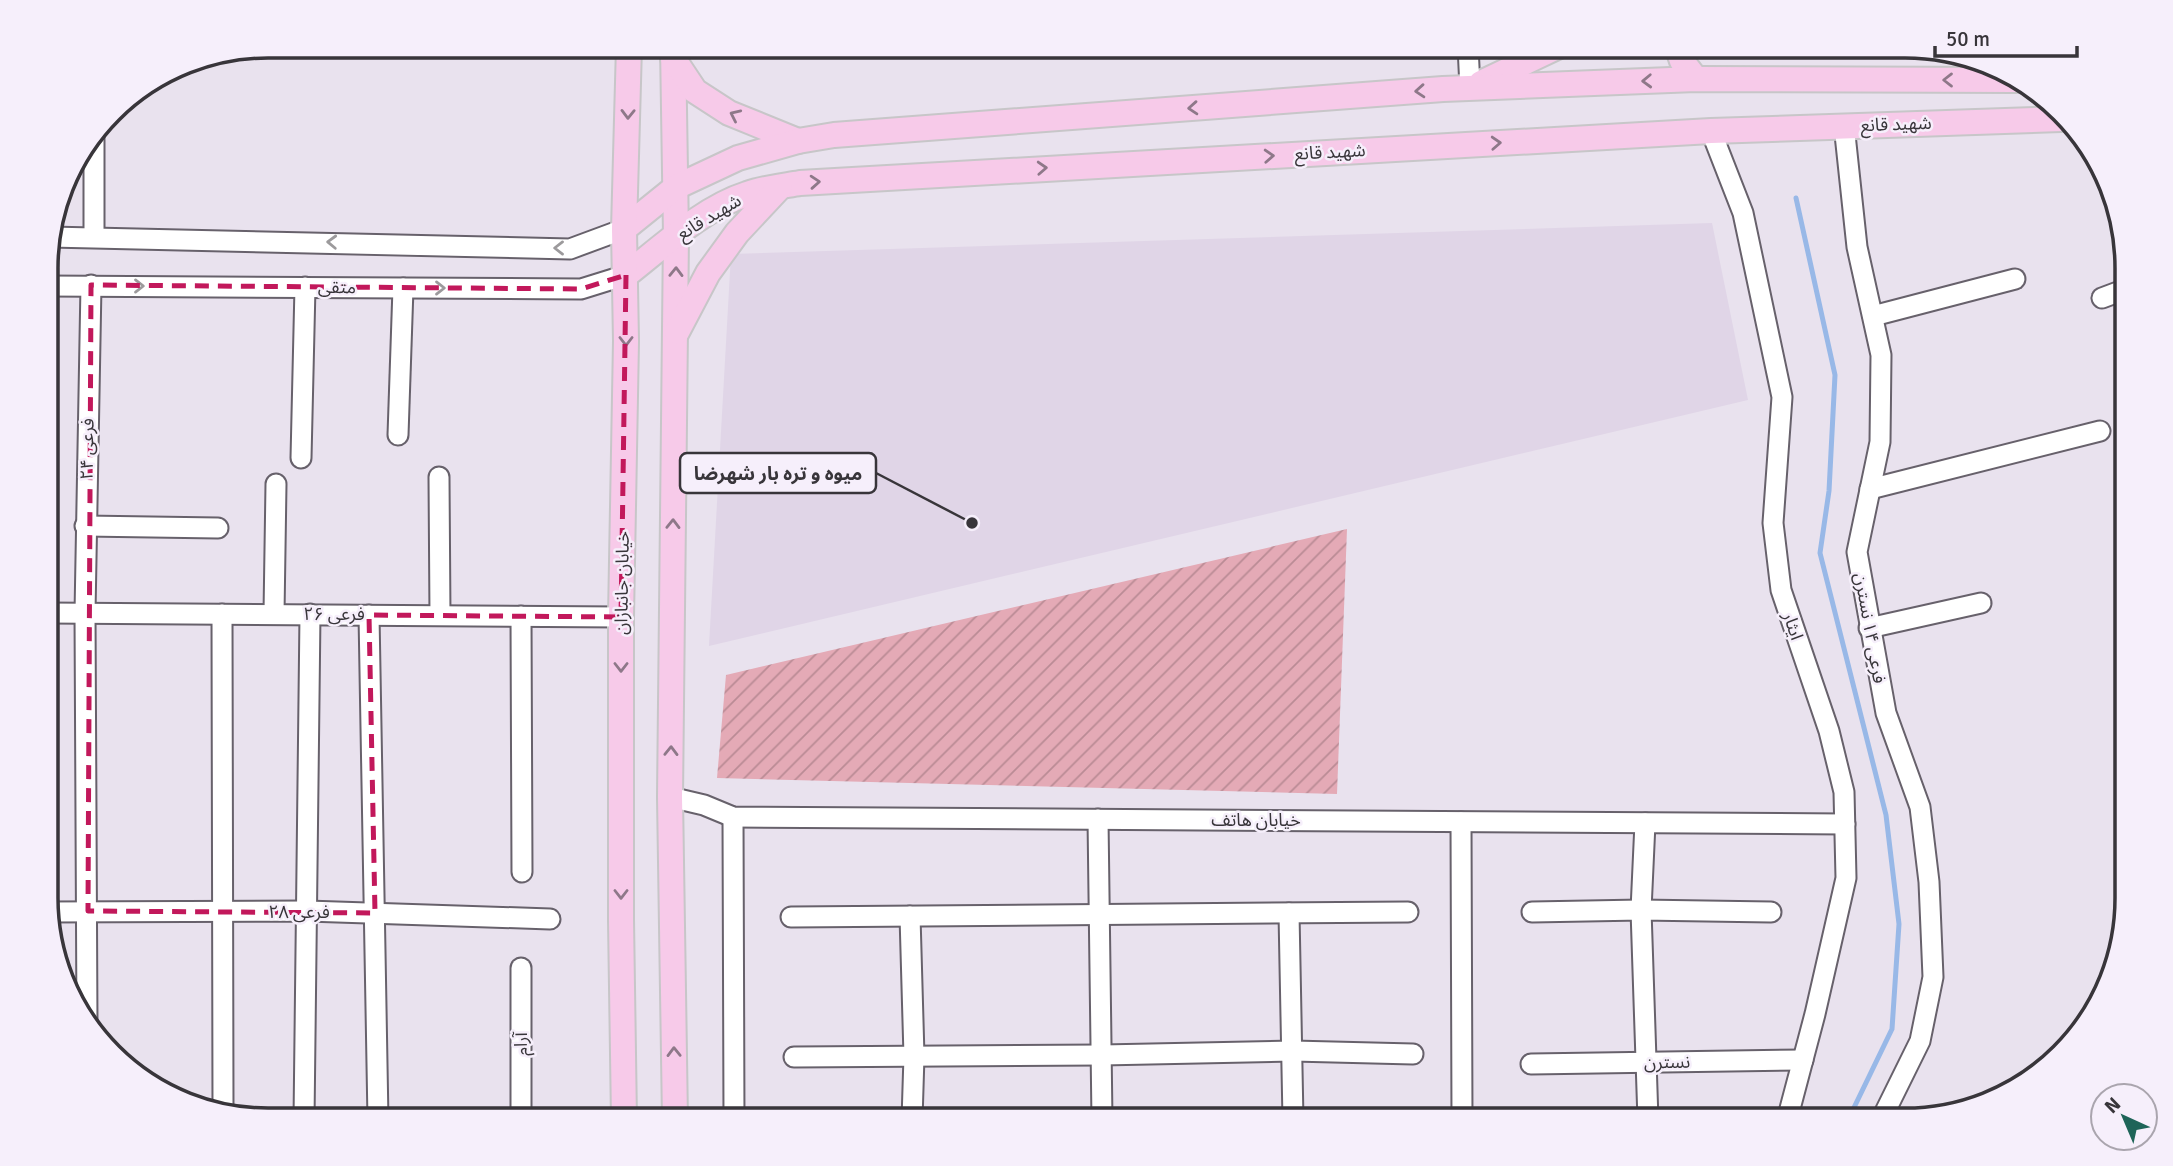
<svg xmlns="http://www.w3.org/2000/svg" width="2173" height="1166" font-family="Signika,'Noto Sans Arabic',sans-serif">
	<defs>
		<pattern id="garden-furrows" width="10" height="10" patternUnits="userSpaceOnUse" patternTransform="scale(1.75)"><rect width="10" height="10" fill="#e4aab6"/><path d="M-1 1l2-2M0 10L10 0M9 11l2-2" fill="none" stroke="#ba8b95"/></pattern>
	</defs>
	<rect width="100%" height="100%" fill="#e9e2ee"/>
	<polygon fill="#e0d5e7" points="1712,223 1748,400 709,646 731,254"/>
	<polygon fill="url(#garden-furrows)" points="1347,529 1337,794 717,778 726,675"/>
	<g fill="none" stroke-linecap="round" stroke-linejoin="round">
		<polyline stroke="#98b8e7" stroke-width="5" points="1796,198 1835,375 1829,491 1820,553 1886,815 1899,924 1892,1029 1848,1120"/>
		<g stroke="#67616b" stroke-width="23">
			<g id="minor">
				<polyline points="1468,46 1470,88"/>
				<polyline points="1844,125 1857,247 1881,355 1880,442 1857,552 1886,713 1920,807 1929,882 1933,977 1920,1041 1881,1120"/>
				<polyline points="1711,131 1743,213 1782,397 1773,523 1781,590 1829,731 1844,792 1846,878 1815,1014 1787,1120"/>
				<polyline points="94,236 94,136"/>
				<polyline points="50,237 570,249 624,229"/>
				<polyline points="46,286 581,289 626,275"/>
				<polyline points="2102,298 2126,289"/>
				<polyline points="1873,316 2015,279"/>
				<polyline points="398,435 403,288"/>
				<polyline points="301,458 305,287"/>
				<polyline points="439,477 440,615"/>
				<polyline points="1870,489 2100,431"/>
				<polyline points="85,526 218,528"/>
				<polyline points="47,613 621,617"/>
				<polyline points="222,614 223,1110"/>
				<polyline points="274,614 276,484"/>
				<polyline points="369,615 378,1120"/>
				<polyline points="521,616 522,872"/>
				<polyline points="1869,628 1981,603"/>
				<polyline points="670,797 704,805 733,817 1845,824"/>
				<polyline points="733,817 734,1120"/>
				<polyline points="1098,819 1102,1120"/>
				<polyline points="1461,822 1462,1120"/>
				<polyline points="1645,823 1641,910 1648,1120"/>
				<polyline points="47,912 307,911 550,919"/>
				<polyline points="1532,912 1641,910 1771,912"/>
				<polyline points="1289,913 1293,1120"/>
				<polyline points="910,916 914,1056 912,1120"/>
				<polyline points="791,917 1408,912"/>
				<polyline points="87,1023 85,613 91,285"/>
				<polyline points="794,1057 1102,1055 1293,1051 1413,1054"/>
				<polyline points="1531,1064 1803,1060"/>
				<polyline points="304,1120 310,614"/>
				<polyline points="521,1120 521,968"/>
			</g>
		</g>
		<g stroke="#c7c6c8" stroke-width="28">
			<g id="major">
				<polyline points="673,46 676,235 670,797 675,1120"/>
				<polyline points="1677,46 1682,61 1696,79"/>
				<polyline points="673,58 695,91 729,113 798,141"/>
				<polyline points="1481,83 1559,46"/>
				<polyline points="624,229 676,187 738,158 798,141 834,135 1443,89 1696,79 2016,80"/>
				<path d="M626,275C662,247 703,208 747,194C764,188 783,186 800,183L1711,131L2061,119"/>
				<polyline points="677,332 708,273 737,233 780,187"/>
				<polyline points="624,1120 621,920 621,617 626,341 624,229 629,46"/>
			</g>
		</g>
		<use href="#minor" stroke="#fff" stroke-width="19"/>
		<use href="#major" stroke="#f7cae9" stroke-width="24"/>
	</g>
	<defs><path id="oneway-chevron" d="M-2-3.5L2.5 0L-2 3.5" fill="none" stroke-width="1.6" stroke-linecap="round" stroke-linejoin="round" transform="scale(1.75)"/></defs>
	<g stroke="#8e7889">
		<use href="#oneway-chevron" transform="translate(1948 80) rotate(-180)"/>
		<use href="#oneway-chevron" transform="translate(1647 81) rotate(178)"/>
		<use href="#oneway-chevron" transform="translate(1420 91) rotate(176)"/>
		<use href="#oneway-chevron" transform="translate(1193 108) rotate(176)"/>
		<use href="#oneway-chevron" transform="translate(628 114) rotate(91)"/>
		<use href="#oneway-chevron" transform="translate(735 115) rotate(-155)"/>
		<use href="#oneway-chevron" transform="translate(1496 143) rotate(-3)"/>
		<use href="#oneway-chevron" transform="translate(1269 156) rotate(-3)"/>
		<use href="#oneway-chevron" transform="translate(1042 168) rotate(-3)"/>
		<use href="#oneway-chevron" transform="translate(815 182) rotate(-4)"/>
		<use href="#oneway-chevron" transform="translate(676 272) rotate(-89)"/>
		<use href="#oneway-chevron" transform="translate(626 341) rotate(90)"/>
		<use href="#oneway-chevron" transform="translate(673 524) rotate(-89)"/>
		<use href="#oneway-chevron" transform="translate(621 667) rotate(90)"/>
		<use href="#oneway-chevron" transform="translate(671 751) rotate(-89)"/>
		<use href="#oneway-chevron" transform="translate(621 894) rotate(90)"/>
		<use href="#oneway-chevron" transform="translate(674 1052) rotate(-91)"/>
	</g>
	<g stroke="#9c9a9c">
		<use href="#oneway-chevron" transform="translate(332 242) rotate(-178)"/>
		<use href="#oneway-chevron" transform="translate(559 248) rotate(-180)"/>
		<use href="#oneway-chevron" transform="translate(139 286)"/>
		<use href="#oneway-chevron" transform="translate(440 288)"/>
	</g>
	<path fill="none" stroke="#c2185b" stroke-width="5" stroke-dasharray="14 9" stroke-linejoin="round" d="M626,275L621,617L369,615L375,913L88,911L91,285L581,289Z"/>
	<g text-anchor="middle" dominant-baseline="central" stroke-width="5" stroke-linejoin="round" paint-order="stroke">
		<g font-size="18" fill="#38353a" stroke="#f6effb">
			<text transform="translate(1896 124) rotate(-2)">شهید قانع</text>
			<text transform="translate(1330 152) rotate(-3)">شهید قانع</text>
			<text transform="translate(709 217) rotate(-31)">شهید قانع</text>
			<text transform="translate(337 287) rotate(1)">متقی</text>
			<text transform="translate(87 449) rotate(-89)">فرعی ۲۴</text>
			<text transform="translate(622 583) rotate(-89)">خیابان جانبازان</text>
			<text x="334" y="614">فرعی ۲۶</text>
			<text transform="translate(1793 626) rotate(71)">ایثار</text>
			<text transform="translate(1870 628) rotate(80)">فرعی ۱۴ نسترن</text>
			<text x="1256" y="820">خیابان هاتف</text>
			<text x="299" y="912">فرعی ۲۸</text>
			<text transform="translate(521 1044) rotate(-90)">آرام</text>
			<text transform="translate(1667 1062) rotate(-1)">نسترن</text>
		</g>
	</g>
	<path d="M0 0H2173V1166H0ZM268 58H1905A210 210 0 0 1 2115 268V898A210 210 0 0 1 1905 1108H268A210 210 0 0 1 58 898V268A210 210 0 0 1 268 58Z" fill="#f6effb" fill-rule="evenodd"/>
	<path fill="none" stroke="#38353a" stroke-width="3.5" d="M268 58H1905A210 210 0 0 1 2115 268V898A210 210 0 0 1 1905 1108H268A210 210 0 0 1 58 898V268A210 210 0 0 1 268 58Z"/>
	<path fill="none" stroke="#38353a" stroke-width="2.5" d="M972 523L876 473"/>
	<circle fill="#38353a" stroke="#f6effb" stroke-width="2.5" cx="972" cy="523" r="7"/>
	<rect fill="#f6effb" stroke="#38353a" stroke-width="2.5" x="680" y="453" width="196" height="40" rx="7"/>
	<g font-size="19" text-anchor="middle" font-weight="bold" fill="#38353a">
		<text x="778" y="480">میوه و تره بار شهرضا</text>
	</g>
	<g transform="translate(2124 1117) rotate(316)"><circle r="33" fill="#f6effb" stroke="#aaa5ae" stroke-width="2"/>
	<path d="M0-5L12 26L0 18L-12 26Z" fill="#1e6458"/>
	<text y="-10" font-size="19" font-weight="bold" text-anchor="middle" fill="#38353a">N</text>
	</g>
	<path d="M1935 46v10h142v-10" fill="none" stroke="#38353a" stroke-width="3.5"/>
	<text x="1946" y="46" font-size="21" fill="#38353a" stroke="#f6effb" stroke-width="5" paint-order="stroke">50 m</text>
</svg>
